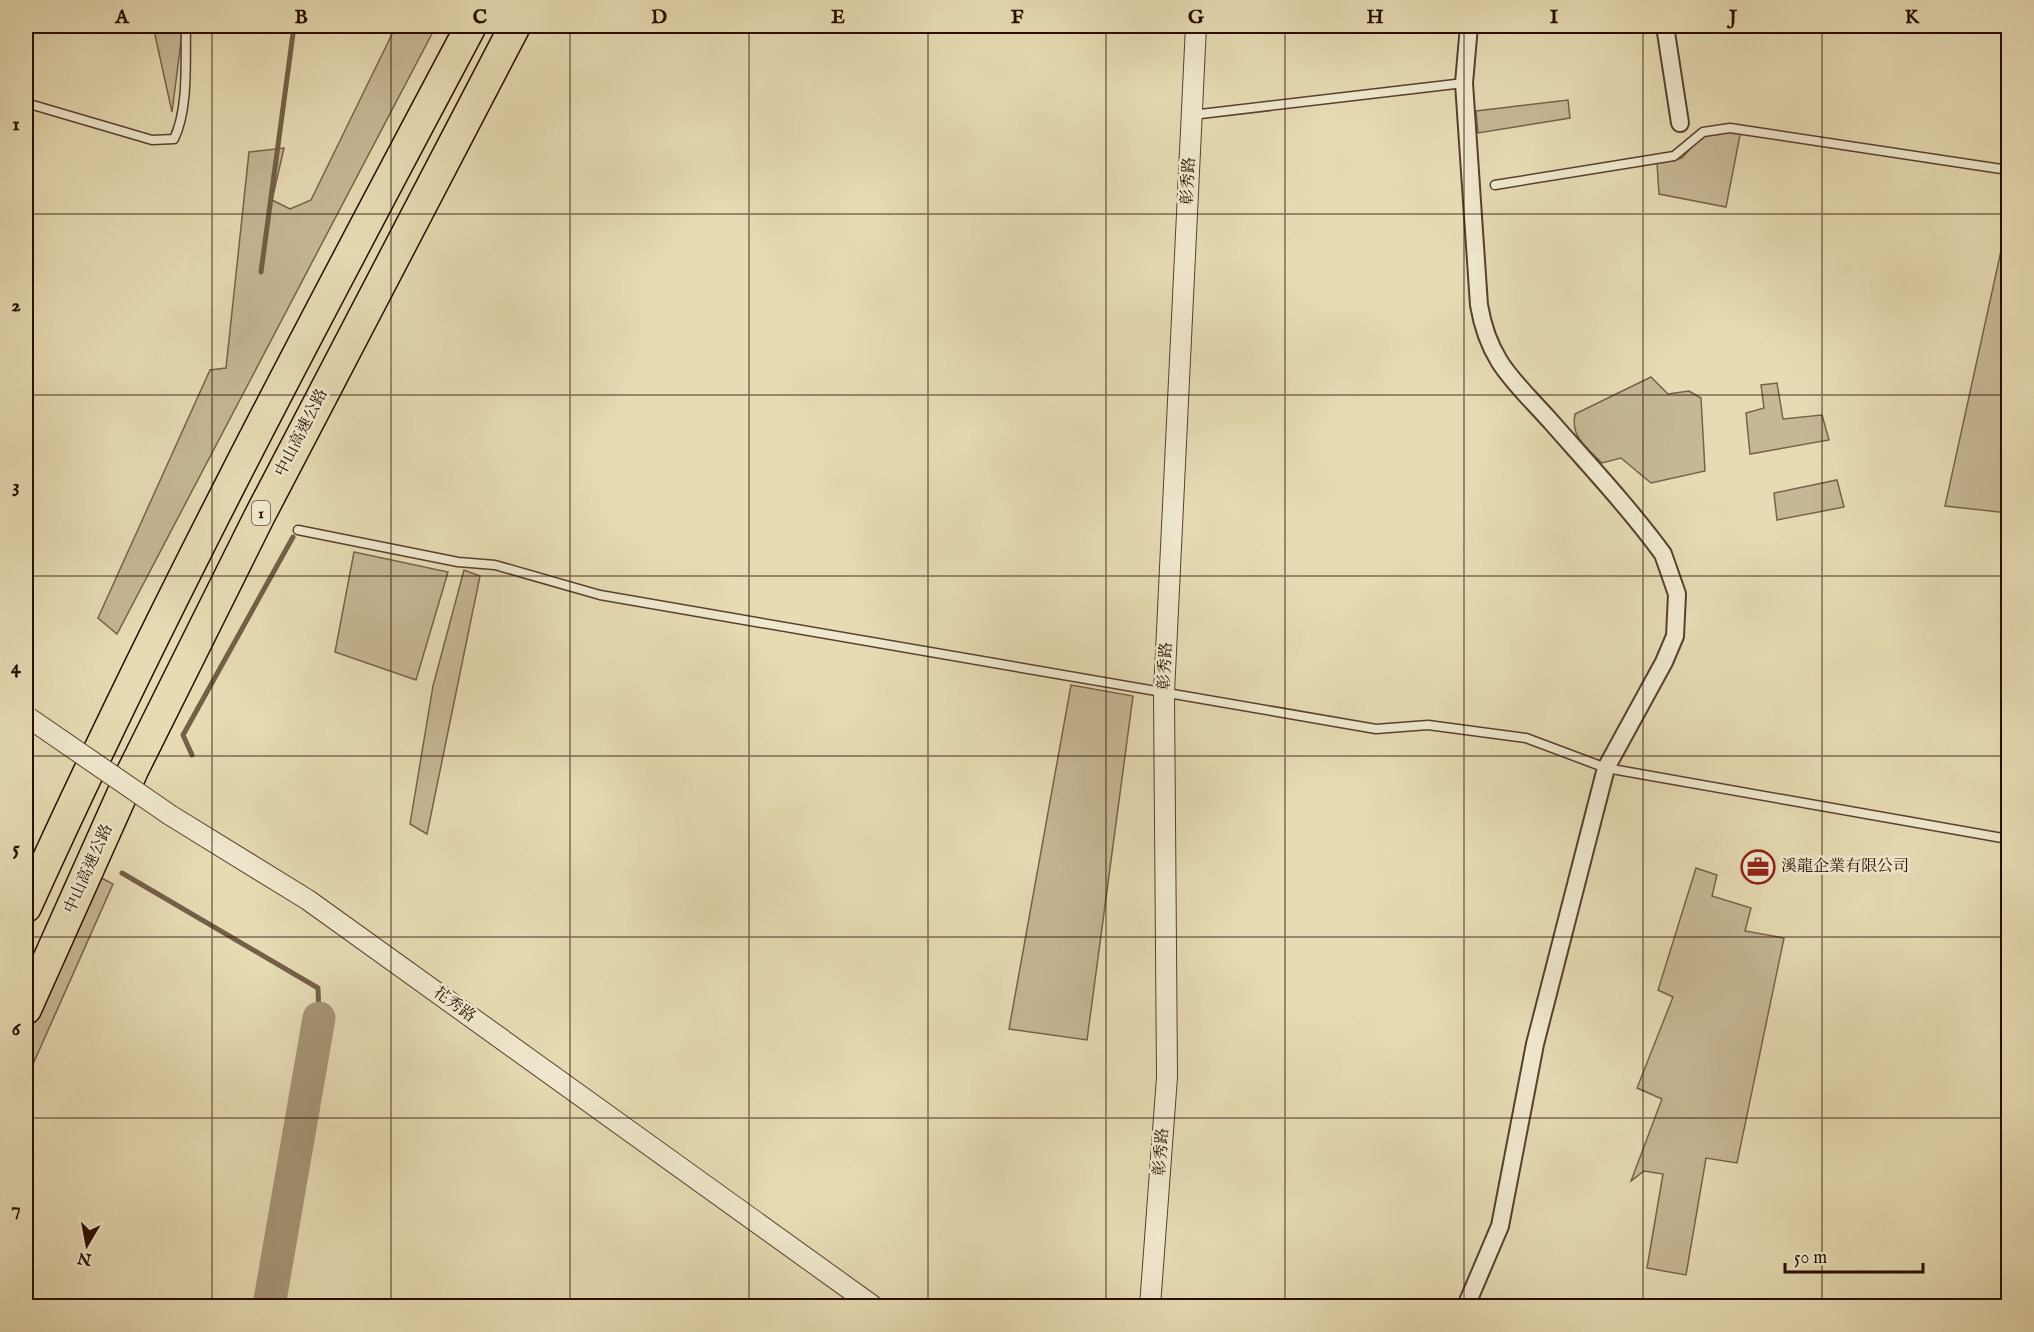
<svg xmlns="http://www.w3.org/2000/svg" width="2034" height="1332" font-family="'IM FELL English','Noto Serif TC',serif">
	<rect width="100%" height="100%" fill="#e6dbb3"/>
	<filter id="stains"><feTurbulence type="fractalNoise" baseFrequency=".00333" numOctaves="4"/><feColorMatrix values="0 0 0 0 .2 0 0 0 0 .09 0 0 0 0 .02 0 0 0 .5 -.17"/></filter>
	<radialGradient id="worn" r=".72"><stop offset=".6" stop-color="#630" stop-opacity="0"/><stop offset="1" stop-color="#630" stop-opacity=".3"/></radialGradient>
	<g fill="#c6b895" stroke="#78624a" stroke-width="1.5">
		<polygon points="153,26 183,26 172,112"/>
		<polygon points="396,26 436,26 117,634 98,618 210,370 226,368 249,152 284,148 272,200 290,209 311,200"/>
		<polygon points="1568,100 1570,118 1478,133 1476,111"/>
		<polygon points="1708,128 1741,130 1726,207 1659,194 1657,163 1682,158"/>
		<polygon points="2008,219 2008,513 1945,506"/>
		<path d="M1651,377L1668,394L1689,391L1701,398L1705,471L1651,483L1621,458L1602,463C1587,448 1570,437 1575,414Z"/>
		<polygon points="1777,383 1783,419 1822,415 1829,440 1750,454 1746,413 1764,408 1761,385"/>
		<polygon points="1837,480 1844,507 1777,520 1774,493"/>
		<polygon points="354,552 448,572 416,680 335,652"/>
		<polygon points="464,570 480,576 427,834 410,824 433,686"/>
		<polygon points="1071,685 1133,696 1087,1040 1009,1029"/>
		<polygon points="1696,868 1717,875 1712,896 1751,908 1745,931 1784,938 1737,1163 1706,1158 1686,1275 1647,1268 1663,1174 1644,1171 1631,1181 1662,1099 1637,1088 1673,997 1658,990"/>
		<polygon points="98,876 113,884 26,1080 26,1040"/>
	</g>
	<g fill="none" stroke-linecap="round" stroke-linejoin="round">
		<g stroke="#745f47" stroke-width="5">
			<polyline points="261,272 294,26"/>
			<polyline points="192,755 183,735 293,537"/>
			<polyline points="26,810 28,812"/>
			<polyline points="122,873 318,988 319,1018"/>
		</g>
		<polyline stroke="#a69576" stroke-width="33" points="269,1306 319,1018"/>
		<g stroke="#58402d" stroke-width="11">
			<g id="service">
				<polyline points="1176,26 1195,29"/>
				<path d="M26,103L152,140L174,139C189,108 185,60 186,26"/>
				<polyline points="1192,115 1464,83"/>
				<polyline points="1495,185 1674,156 1703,132 1730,128 2008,170"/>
				<polyline points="298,530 458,562 495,565 600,595 1376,729 1428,725 1526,738 1606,768 2008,839"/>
			</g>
		</g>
		<g stroke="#58402d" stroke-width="20">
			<g id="minor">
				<polyline points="1665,26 1680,123"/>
				<path d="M1466,1306L1500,1226L1535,1044L1606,768L1664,662L1675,636L1677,594L1663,554C1630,509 1590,466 1553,424C1516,382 1489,364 1479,305L1464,83L1469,26"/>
			</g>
		</g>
		<g stroke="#58402d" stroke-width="22">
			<g id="tertiary">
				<polyline points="170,815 308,900 873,1306"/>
				<polyline points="1150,1306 1167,1077 1164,693 1196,26"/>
			</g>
		</g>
		<g stroke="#290d00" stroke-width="33">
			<g id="motorway">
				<path d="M26,907C161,608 317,316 471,26"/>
				<polyline points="26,1009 133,770 259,517 515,26"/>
			</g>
		</g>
		<use href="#service" stroke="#efe8ce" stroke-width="8"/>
		<use href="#minor" stroke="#efe8ce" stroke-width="16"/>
		<use href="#tertiary" stroke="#efe8ce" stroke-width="20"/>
		<use href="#motorway" stroke="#e6dbb3" stroke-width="30"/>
		<g stroke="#58402d" stroke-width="22" stroke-linecap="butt">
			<polyline id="tertiary-bridge" points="29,718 170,815"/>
		</g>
		<use href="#tertiary-bridge" stroke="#efe8ce" stroke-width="20"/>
	</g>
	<path fill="none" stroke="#290d00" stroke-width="1.5" stroke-opacity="0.55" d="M212,26V1306M391,26V1306M570,26V1306M749,26V1306M928,26V1306M1106,26V1306M1285,26V1306M1464,26V1306M1643,26V1306M1822,26V1306M26,214H2008M26,395H2008M26,576H2008M26,756H2008M26,937H2008M26,1118H2008"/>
	<defs>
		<g id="office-ring" transform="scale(1.725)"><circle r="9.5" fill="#efe8ce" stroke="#8f2418" stroke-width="1.5"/><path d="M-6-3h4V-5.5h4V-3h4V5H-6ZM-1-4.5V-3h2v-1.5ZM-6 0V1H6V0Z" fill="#8f2418"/></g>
	</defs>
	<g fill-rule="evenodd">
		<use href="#office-ring" x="1758" y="867"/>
	</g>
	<g text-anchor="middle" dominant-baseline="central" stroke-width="5" stroke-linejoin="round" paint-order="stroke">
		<rect fill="#efe8ce" stroke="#644f3e" stroke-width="1.5" x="252" y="501" width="18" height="24" rx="4.5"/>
		<g font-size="15" font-weight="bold" fill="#290d00">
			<text x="261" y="513">1</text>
		</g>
		<g font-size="16" fill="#290d00" stroke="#efe8ce">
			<text transform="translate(1189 181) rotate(-87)">彰秀路</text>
			<text transform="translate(302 433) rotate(-63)">中山高速公路</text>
			<text transform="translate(1166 666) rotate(-87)">彰秀路</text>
			<text transform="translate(89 869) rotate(-66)">中山高速公路</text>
			<text transform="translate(454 1005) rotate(36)">花秀路</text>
			<text transform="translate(1162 1152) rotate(-86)">彰秀路</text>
		</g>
		<g font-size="16" fill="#290d00" stroke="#efe8ce" text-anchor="start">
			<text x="1781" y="867">溪龍企業有限公司</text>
		</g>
	</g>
	<rect width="2034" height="1332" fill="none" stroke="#e6dbb3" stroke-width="66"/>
	<g transform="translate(87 1245) rotate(190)" stroke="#efe8ce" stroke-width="4.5" paint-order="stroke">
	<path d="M0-4.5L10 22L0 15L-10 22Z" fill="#290d00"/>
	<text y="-9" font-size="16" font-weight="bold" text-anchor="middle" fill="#290d00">N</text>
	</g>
	<path d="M1785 1263v9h138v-9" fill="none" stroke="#290d00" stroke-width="3"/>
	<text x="1794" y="1263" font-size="18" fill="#290d00" stroke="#efe8ce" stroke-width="4.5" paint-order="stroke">50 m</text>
	<rect x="33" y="33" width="1968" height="1266" fill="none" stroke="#290d00" stroke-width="2"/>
	<g font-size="20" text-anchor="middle" font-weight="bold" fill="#290d00">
		<text x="122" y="23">A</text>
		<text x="301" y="23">B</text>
		<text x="480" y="23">C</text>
		<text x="659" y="23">D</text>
		<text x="838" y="23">E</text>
		<text x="1017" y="23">F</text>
		<text x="1196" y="23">G</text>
		<text x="1375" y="23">H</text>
		<text x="1554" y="23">I</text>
		<text x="1733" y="23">J</text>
		<text x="1912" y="23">K</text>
		<text x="16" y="130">1</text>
		<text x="16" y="311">2</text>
		<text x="16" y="492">3</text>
		<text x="16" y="673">4</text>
		<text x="16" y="854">5</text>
		<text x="16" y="1035">6</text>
		<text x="16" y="1215">7</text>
	</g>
	<rect width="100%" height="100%" filter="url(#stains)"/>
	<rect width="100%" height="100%" fill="url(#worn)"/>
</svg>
